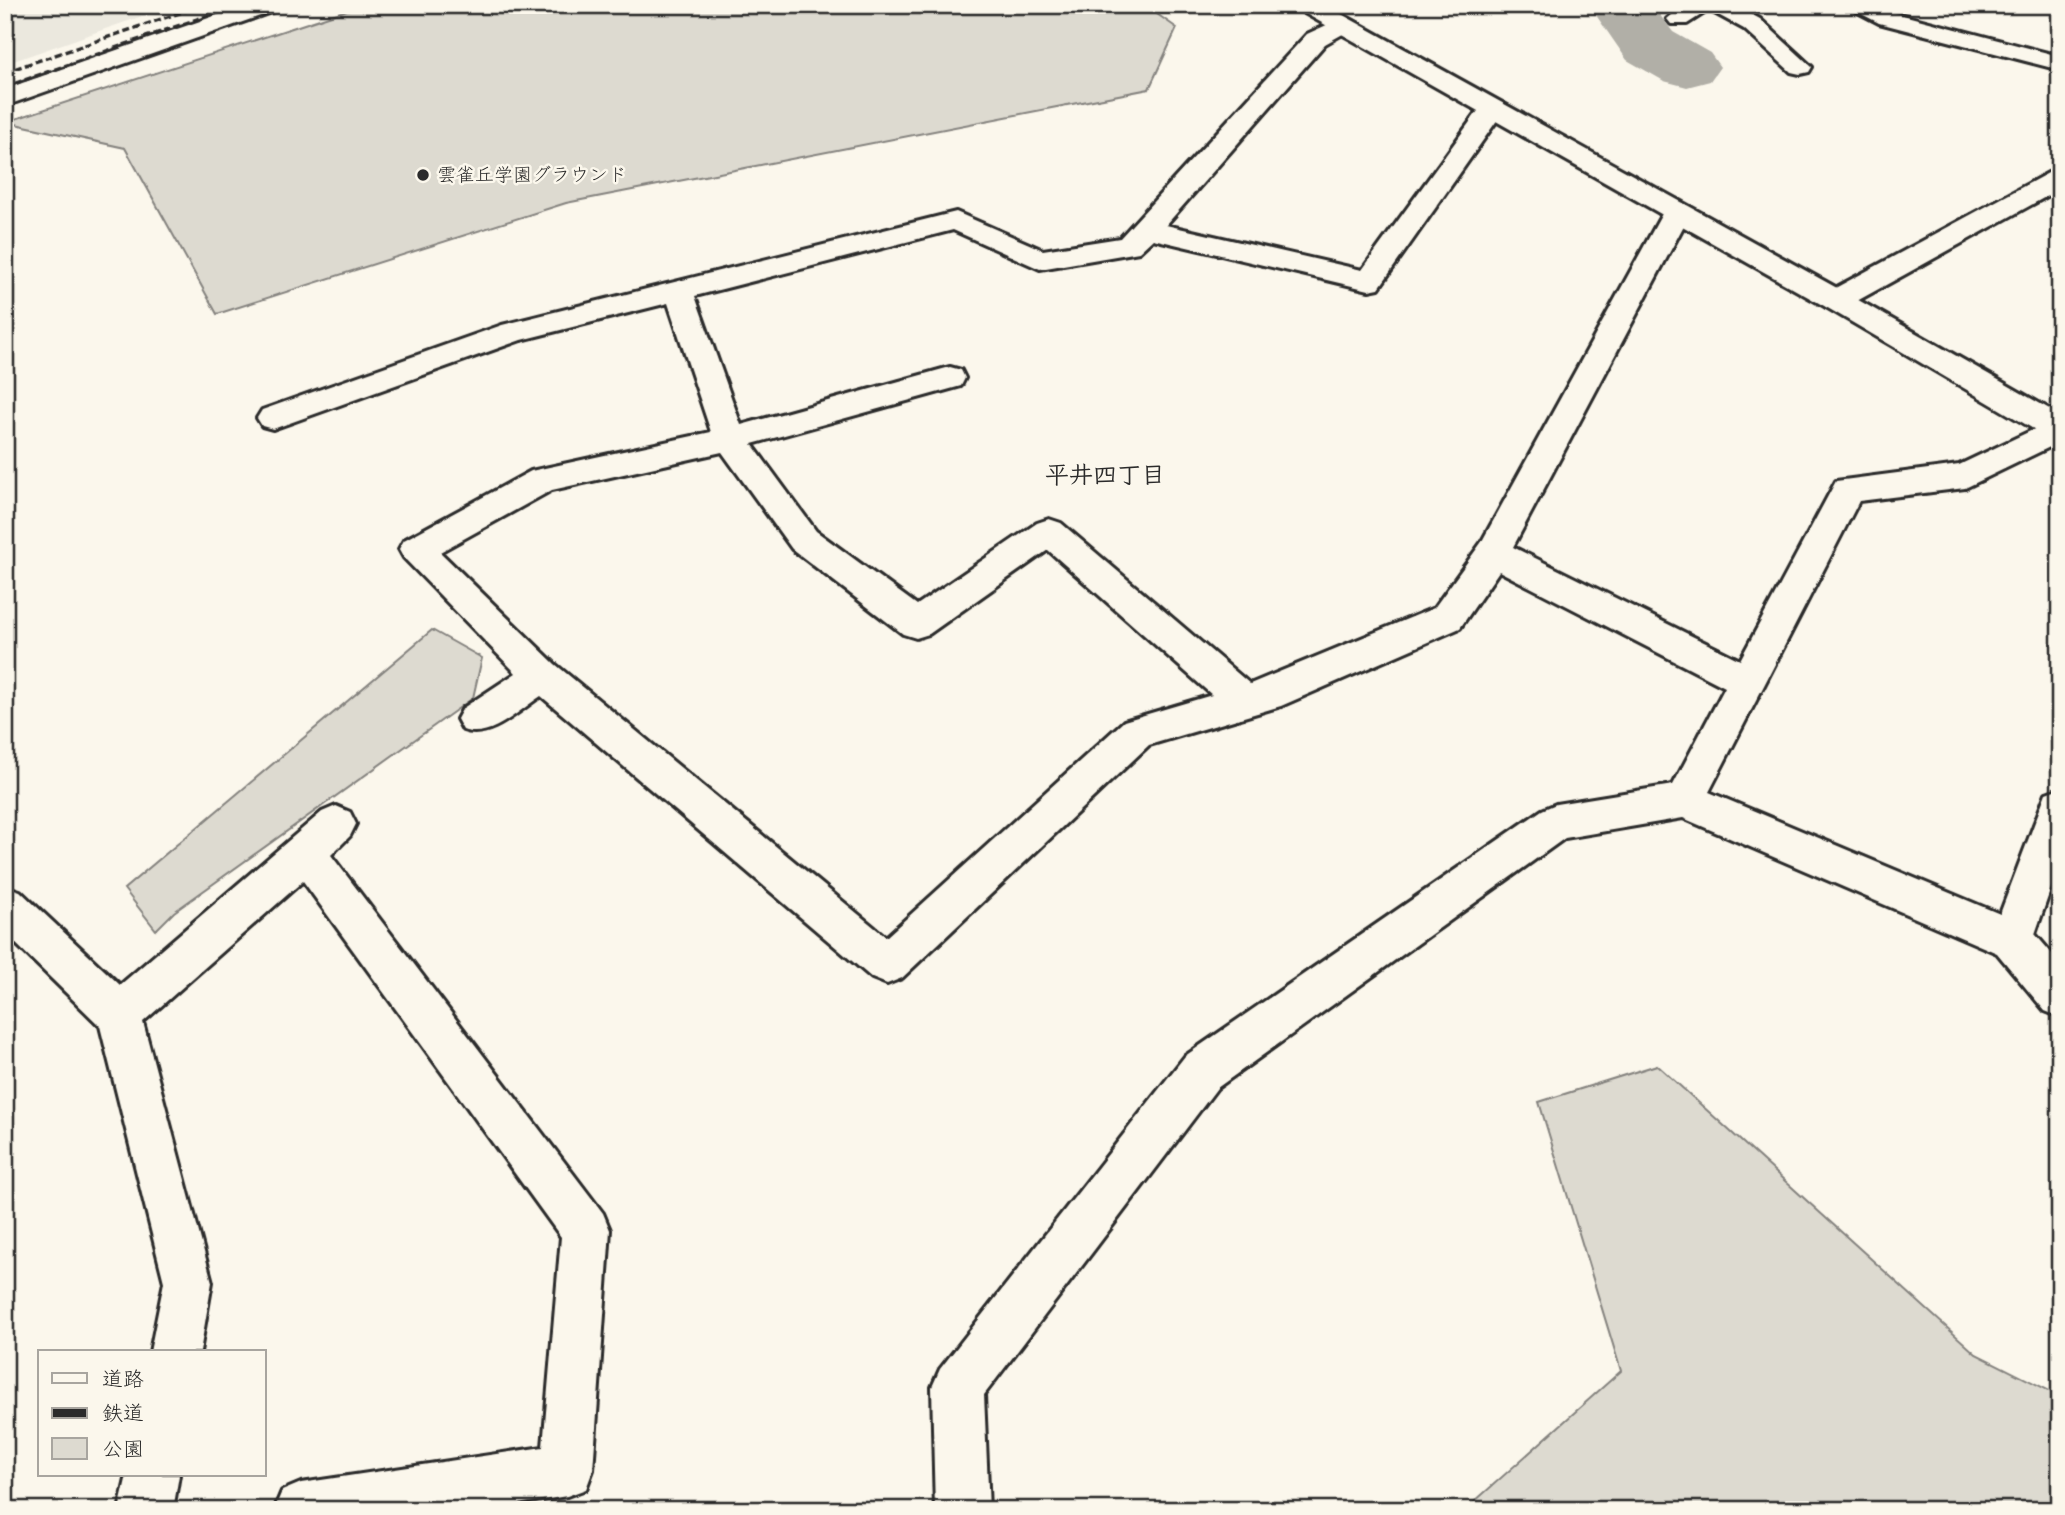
<svg xmlns="http://www.w3.org/2000/svg" width="2065" height="1515" font-family="'Architects Daughter','Klee One',sans-serif">
	<rect width="100%" height="100%" fill="#fbf7ec"/>
	<filter id="ink" filterUnits="userSpaceOnUse"><feTurbulence type="fractalNoise" baseFrequency=".0143" numOctaves="2"/><feDisplacementMap in="SourceGraphic" scale="14" xChannelSelector="R" yChannelSelector="G"/><feConvolveMatrix kernelMatrix="1 2 1 2 8 2 1 2 1" color-interpolation-filters="sRGB"/></filter>
	<g filter="url(#ink)">
		<polygon fill="#ebe8de" points="5,5 174,5 5,64"/>
		<g fill="#dddad0" stroke="#84827e" stroke-width="2">
			<polygon points="362,5 1144,5 1177,28 1149,89 566,203 217,314 125,148 6,122"/>
			<polygon points="432,630 482,658 473,698 174,912 156,930 124,889"/>
			<polygon points="1657,1065 1976,1354 2060,1396 2060,1510 1465,1510 1621,1371 1539,1102"/>
		</g>
		<g fill="none" stroke-linecap="round" stroke-linejoin="round">
			<polygon fill="#b1afa7" fill-rule="evenodd" points="1589,5 1652,5 1673,32 1710,53 1720,67 1710,81 1687,87 1664,81 1627,60"/>
			<g stroke="#2b2b2b" stroke-width="6">
				<g id="minor">
					<polygon points="246,5 281,5 277,10 5,106 5,89"/>
					<polygon points="1684,5 1734,5 1760,19 1812,67 1809,72 1800,74 1791,72 1744,29 1709,10 1687,24 1671,24 1667,19"/>
					<polygon points="1850,5 1880,5 1895,13 2055,55 2060,54 2060,70 1879,23 1854,10"/>
					<path d="M1342,18L1350,20L1354,25L1350,30L1325,44L1166,225L1362,270L1483,104L1492,101L1501,104L1505,109L1379,288L1369,290L1153,239L1139,252L1040,269L953,230L695,296L741,425L950,367L961,370L965,378L961,386L752,444L816,531L917,605L1037,523L1049,519L1061,523L1250,684L1434,608L1481,543L1663,212L1667,206L1677,204L1687,206L1691,212L1513,547L1740,660L1836,481L1959,465L2060,417V442L1965,488L1859,501L1709,792L2000,914L2046,793L2060,788V862L2035,934L2060,963V1017L2045,1011L1997,953L1683,818L1565,838L1217,1088L984,1395L989,1510H935L932,1387L940,1369L1185,1056L1542,810L1556,804L1673,785L1725,687L1499,571L1460,628L1281,706L1149,745L902,978L887,984L872,978L541,696C518,711 490,740 463,730L457,719L463,708L516,673L404,558L399,549L404,540L531,471L711,432L668,303L521,340L273,429L262,426L257,418L262,410L502,325L956,212L1043,250L1120,238L1307,34ZM722,452L792,549L903,634L916,638L929,634L1048,550L1212,695L1124,721L886,937L555,664L440,552L552,490Z"/>
					<polygon points="2060,170 2060,189 1846,307 1836,310 1826,307 1821,300 1826,293 2050,172"/>
					<polygon points="336,806 350,812 356,824 350,836 331,855 603,1213 610,1230 593,1470 586,1489 567,1496 479,1510 274,1510 282,1491 301,1483 543,1447 561,1237 303,881 143,1022 212,1282 200,1352 150,1352 164,1282 100,1026 5,933 5,886 20,891 120,985 322,812"/>
					<polygon points="127,1475 179,1475 173,1510 119,1510"/>
				</g>
			</g>
			<g stroke="#2b2b2b" stroke-width="6">
				<polygon id="tertiary" points="1295,5 1325,5 1846,293 2060,415 2060,441 2049,438 1826,307 1299,10"/>
			</g>
			<use href="#minor" fill="#fbf7ec" fill-rule="evenodd"/>
			<use href="#tertiary" fill="#fbf7ec" fill-rule="evenodd"/>
			<g stroke="#2b2b2b" stroke-width="3.5" stroke-dasharray="7 3.5" stroke-linecap="butt">
				<polyline points="5,72 203,5"/>
				<polyline points="5,87 237,5"/>
			</g>
		</g>
	</g>
	<circle fill="#2b2b2b" stroke="#fbf7ec" stroke-width="2.5" cx="423" cy="175" r="7"/>
	<g text-anchor="middle" dominant-baseline="central" stroke-width="5" stroke-linejoin="round" paint-order="stroke">
		<g font-size="19" fill="#2b2b2b" stroke="#fbf7ec" text-anchor="start">
			<text x="437" y="175">雲雀丘学園グラウンド</text>
		</g>
		<g font-size="24" font-weight="bold" fill="#2b2b2b" stroke="#fbf7ec">
			<text x="1105" y="476">平井四丁目</text>
		</g>
	</g>
	<rect width="2065" height="1515" fill="none" stroke="#fbf7ec" stroke-width="28"/>
	<rect x="14" y="14" width="2037" height="1487" fill="none" stroke="#2b2b2b" stroke-width="2.5" filter="url(#ink)"/>
	<rect x="38" y="1350" width="228" height="126" fill="#fbf7ec" stroke="#a8a59f" stroke-width="2"/>
	<rect x="52" y="1373" width="35" height="10" fill="#fbf7ec" stroke="#a8a59f" stroke-width="2"/>
	<text x="102" y="1386" font-size="21" fill="#2b2b2b">道路</text>
	<rect x="52" y="1408" width="35" height="10" fill="#2b2b2b" stroke="#a8a59f" stroke-width="2"/>
	<text x="102" y="1420" font-size="21" fill="#2b2b2b">鉄道</text>
	<rect x="52" y="1438" width="35" height="21" fill="#dddad0" stroke="#a8a59f" stroke-width="2"/>
	<text x="102" y="1456" font-size="21" fill="#2b2b2b">公園</text>
</svg>
